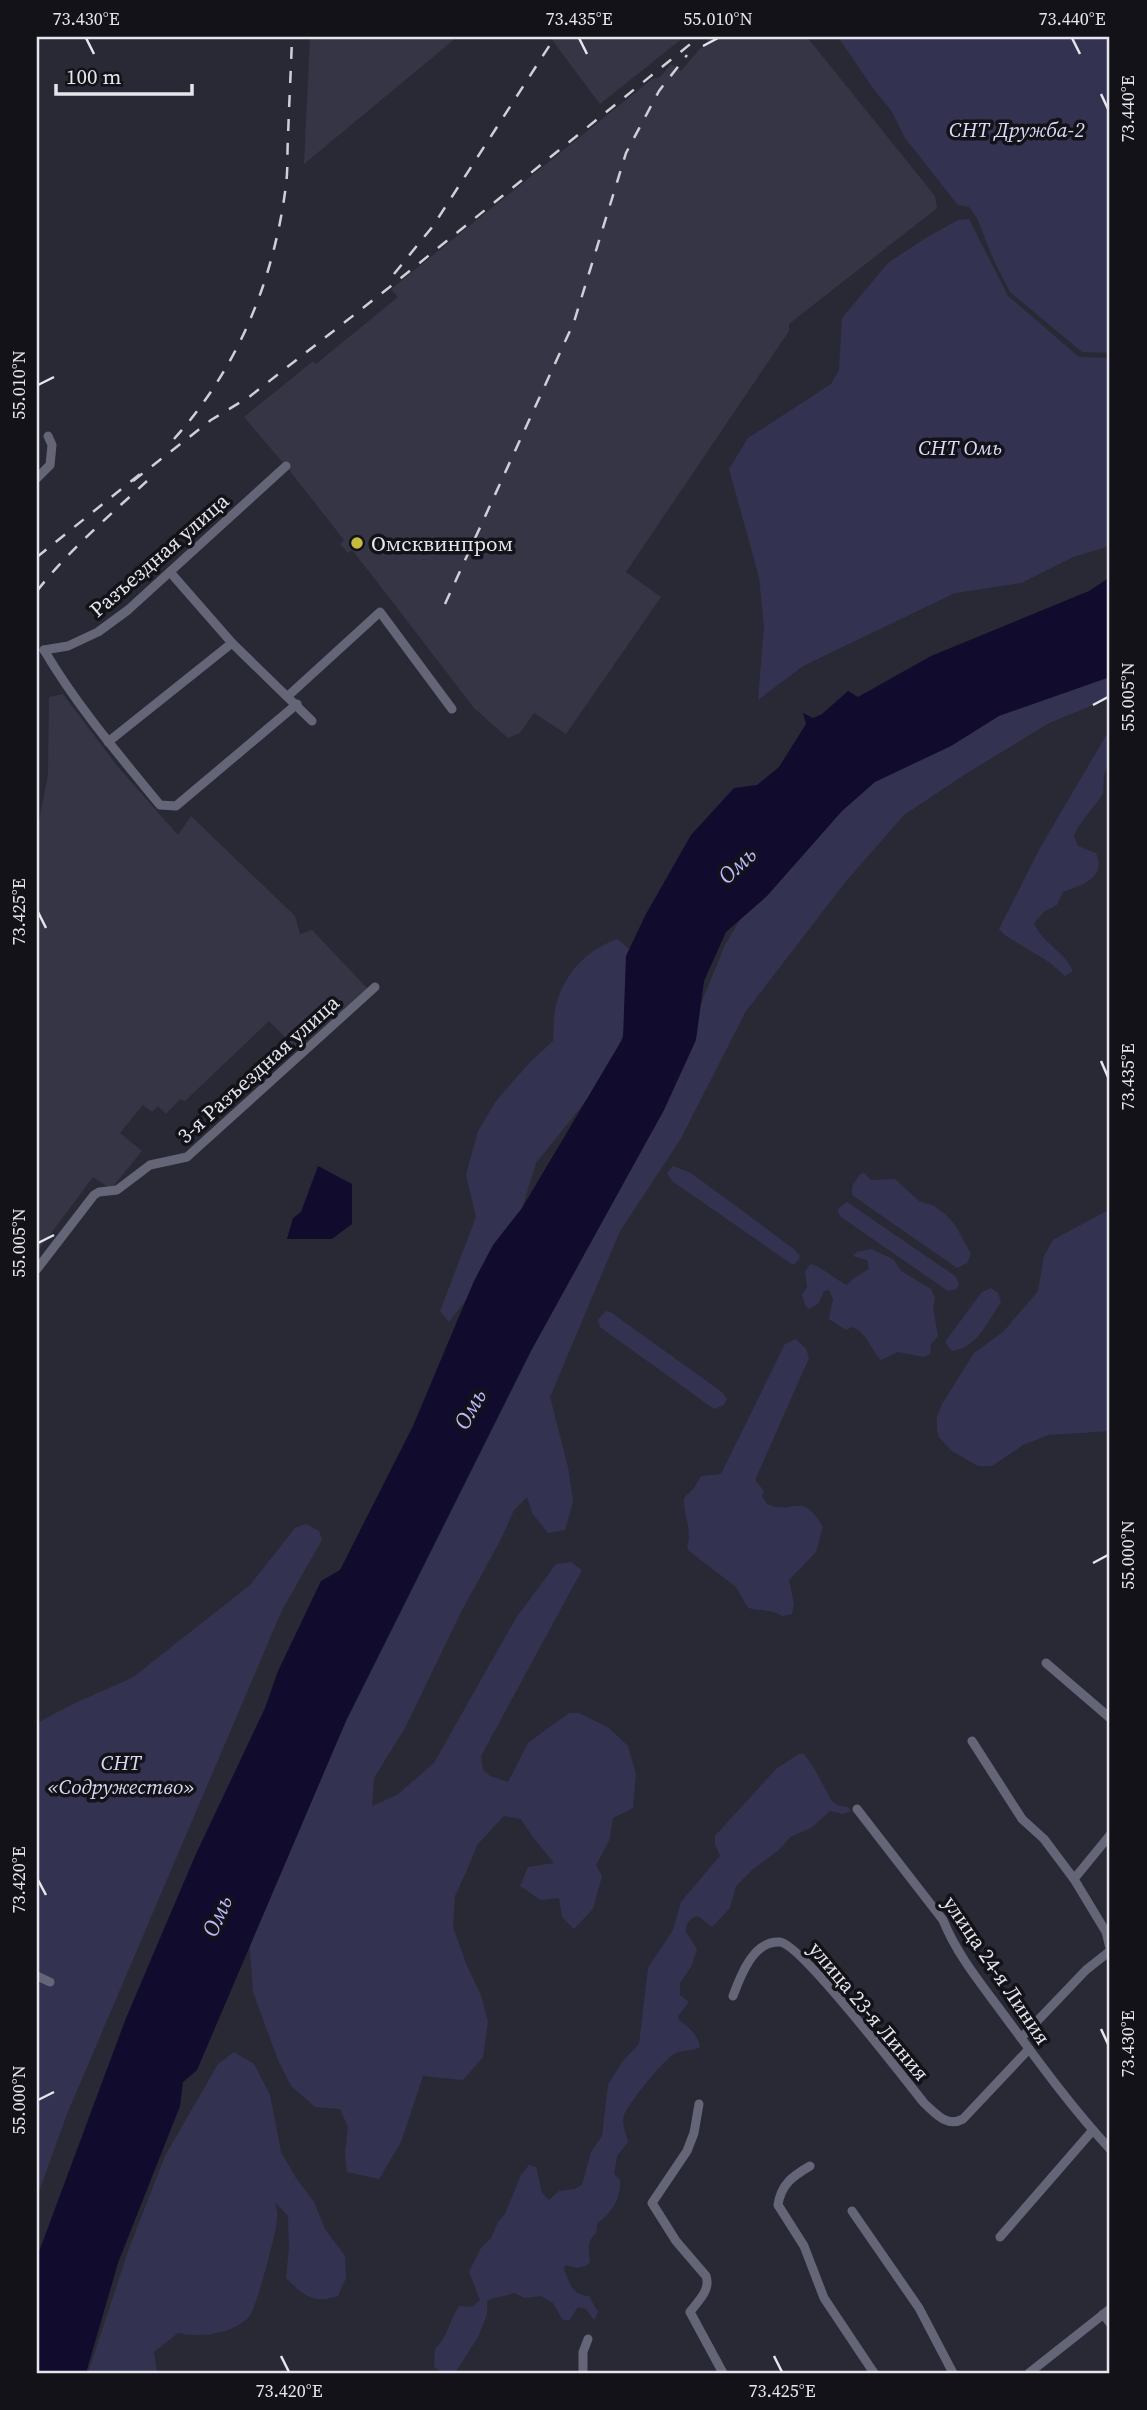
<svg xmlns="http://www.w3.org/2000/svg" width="1147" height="2410" font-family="'Source Serif 4',serif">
	<rect width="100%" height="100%" fill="#292935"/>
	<g fill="#353546">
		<polygon points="310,37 457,37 304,164"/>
		<polygon points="550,37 684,37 600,104"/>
		<polygon points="710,37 807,37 935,196 937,208 789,324 789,331 626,572 661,597 566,734 534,713 520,733 508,738 474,708 371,574 352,550 348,553 340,544 344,540 290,471 244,417 313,361 316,364 398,297 391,289 652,79 660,77 671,64 681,71"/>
		<polygon points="63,694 118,767 178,835 191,816 295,916 300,934 312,930 367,988 297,1050 269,1021 185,1101 180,1099 166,1114 158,1106 152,1112 143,1105 120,1133 142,1151 111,1189 93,1177 37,1252 37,831 48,775 49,697"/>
	</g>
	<g fill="#343251">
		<polygon points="838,37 1110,37 1110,353 1082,352 1010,292 994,261 977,218 969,207 958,205 905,138 892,112 873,88"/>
		<polygon points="969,219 1008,296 1079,357 1110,358 1110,546 1073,557 1021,583 955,593 803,666 758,700 764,627 759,577 729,469 748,438 831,384 839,370 842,318 888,263 924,239 958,220"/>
		<polygon points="1110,671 1110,698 1049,723 964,775 904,815 847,880 746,1011 680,1140 620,1231 550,1397 568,1467 573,1502 565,1530 548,1533 532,1513 527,1497 514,1510 501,1539 461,1612 406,1726 374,1778 372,1806 397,1795 434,1763 516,1618 556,1564 571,1562 582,1570 481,1756 483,1770 490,1776 508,1782 528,1743 569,1713 579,1713 609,1728 628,1746 636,1774 633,1808 613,1818 609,1841 596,1865 602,1876 593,1909 574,1929 562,1917 559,1898 541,1900 520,1886 528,1867 554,1863 532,1836 521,1819 504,1816 477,1845 471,1861 455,1896 453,1927 467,1966 481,1995 488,2021 483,2057 463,2080 423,2076 401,2142 379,2179 347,2172 345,2154 348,2127 340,2109 315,2107 291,2086 278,2060 253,1992 248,1923 265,1868 678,1060 725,945 752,900 864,783 974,721"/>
		<path d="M1110,729V760L1104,775L1103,794L1078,827L1074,836L1078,846L1096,853C1107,878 1082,885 1063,892L1057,905L1045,911L1034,923C1042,943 1064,951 1073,971L1065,976L1049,962L1006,936L999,929L1040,848Z"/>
		<path d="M617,939L634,953L633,1009L608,1073L536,1163L517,1225L491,1267L449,1322L440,1311L476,1217L466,1175L478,1131L496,1101L530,1062L553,1041C554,1029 553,1013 557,1002C566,971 588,950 617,939Z"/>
		<polygon points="673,1166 691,1173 794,1249 800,1256 799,1260 793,1265 672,1181 667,1173"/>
		<polygon points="864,1173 871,1180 895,1179 919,1201 934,1206 945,1214 955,1225 971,1254 967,1263 957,1268 852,1195 852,1186 860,1174"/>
		<polygon points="847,1202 955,1276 959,1284 956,1289 948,1291 841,1217 838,1212 839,1208"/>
		<polygon points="1110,1209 1110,1431 1048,1435 1023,1445 992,1466 978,1466 952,1451 939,1437 937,1430 937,1417 942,1404 974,1353 1003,1332 1038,1291 1044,1256 1053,1240"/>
		<path d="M871,1249L893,1259L901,1271L931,1289L935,1298L933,1308L938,1336L931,1344L930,1354L924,1357L898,1352L881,1360C870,1349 867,1331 851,1327L846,1330L829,1319L833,1299L829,1290L824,1291L818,1304L809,1309L805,1305L802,1295L807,1287L805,1272L810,1264C821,1266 836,1280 847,1285L853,1279L869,1269L867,1260L853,1256L857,1252Z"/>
		<path d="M991,1288L998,1293L1001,1302C988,1321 976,1349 952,1351L945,1342L982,1292Z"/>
		<polygon points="606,1311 612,1313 723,1393 727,1399 724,1405 714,1409 600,1327 598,1320"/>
		<path d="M796,1339L806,1349L809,1358L755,1480L764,1491L762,1496L767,1504C794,1516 801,1489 823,1527L816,1552L789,1580L794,1604L792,1614L782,1616C772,1609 760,1611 748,1608L736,1587L689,1551L687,1547C693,1530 683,1516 684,1498L694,1488L701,1476L721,1474L785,1344Z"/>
		<polygon points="306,1524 319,1531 322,1540 282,1610 67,2114 37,2197 37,1723 77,1702 132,1678 250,1585 295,1528"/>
		<path d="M799,1754H804L814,1768L831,1800L837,1805L848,1807L851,1811L843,1814L830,1811L811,1828L790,1837L781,1848L752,1870L736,1886L730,1908L712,1927L698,1916C690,1917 685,1925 686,1932L697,1949L691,1967L680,1983V1995L689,2002L678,2016L679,2020C688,2026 699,2036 700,2047C692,2052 682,2049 674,2054C663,2060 628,2104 624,2115C621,2125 626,2132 628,2142L617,2156L614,2174L620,2180C621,2201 612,2211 597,2224L596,2233C586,2242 589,2249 590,2262L587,2265L578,2268L565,2265L564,2269C570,2283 571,2295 589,2296L598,2312L594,2320L586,2309L578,2307L569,2321L562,2319L553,2303L541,2296L525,2298L514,2293C505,2297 494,2296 487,2301V2315L478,2337L455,2373H442L434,2367L435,2349C447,2338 450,2320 459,2306L472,2307L480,2300L469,2272L481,2248L491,2238L498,2222L505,2214L521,2175L529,2165L536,2167L542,2193L549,2200L559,2191L575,2189L582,2185L591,2152L602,2136L608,2085L622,2062L639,2044L648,1968L673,1930L681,1902L720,1856L715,1844V1836L776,1769Z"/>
		<path d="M234,2052L254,2064L270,2095L281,2152L296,2178L314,2202L325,2229L345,2256L346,2278L338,2296C313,2304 304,2296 286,2278L289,2248L288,2216L275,2202C276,2207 278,2212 277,2218C277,2231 256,2309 249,2317C233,2334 199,2338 178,2333L154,2352L157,2373H88L128,2251L165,2156L218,2064Z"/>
	</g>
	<g fill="#110b2e">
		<polygon points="1110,577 1110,677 999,716 951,746 875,782 842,811 767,896 726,932 704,981 696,1040 664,1110 531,1351 346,1721 197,2070 183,2082 180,2106 118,2263 86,2373 37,2373 37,2257 126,2018 195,1856 265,1708 278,1671 321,1581 340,1570 413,1426 474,1281 493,1245 522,1208 623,1038 626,956 646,914 691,835 734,788 757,785 779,767 806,724 803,713 813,718 822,714 848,691 858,697 931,656 1089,591"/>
		<polygon points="318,1166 352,1184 352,1224 332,1239 287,1239 293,1218 301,1212"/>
	</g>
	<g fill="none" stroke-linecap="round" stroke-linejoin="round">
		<g stroke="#656578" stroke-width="9">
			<polyline points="37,478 50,465 52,445 48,436"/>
			<polyline points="170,572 232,643 312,721"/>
			<path d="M44,650C77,706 119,755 160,805L176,806L297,704"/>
			<polyline points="44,650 68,646 98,632 128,610 286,466"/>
			<polyline points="288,696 380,612 452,709"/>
			<polyline points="108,742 232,643"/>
			<polyline points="37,1269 94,1195 99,1192 117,1190 150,1165 187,1157 375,987"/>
			<polyline points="1046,1663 1110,1718"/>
			<polyline points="972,1741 1022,1819 1044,1839 1074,1879 1106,1932 1110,1948"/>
			<path d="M857,1809L943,1920C957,1955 982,1985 1004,2015C1038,2061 1071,2107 1110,2149"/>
			<polyline points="1074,1879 1110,1835"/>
			<polyline points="37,1976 50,1982"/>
			<path d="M733,1996C740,1977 753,1940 780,1942C801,1944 904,2078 924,2103C935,2113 947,2128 963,2119L1029,2049"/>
			<polyline points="1021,2038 1086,1970 1110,1951"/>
			<path d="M699,2104L694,2133L687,2151L652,2203L676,2241L706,2276C711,2290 698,2301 690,2312L723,2373"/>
			<path d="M810,2166C793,2176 781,2184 778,2205L804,2246L824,2298L874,2373"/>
			<polyline points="852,2211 919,2308 953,2373"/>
			<polyline points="1000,2237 1093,2130"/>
			<polyline points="1103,2314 1110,2323"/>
			<polyline points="583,2373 583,2352 588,2339"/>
			<polyline points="1029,2373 1110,2309"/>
		</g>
		<g stroke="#cfcfd7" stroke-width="2.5" stroke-dasharray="12 12" stroke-linecap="butt">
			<polyline points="394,274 433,226 555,37"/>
			<path d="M174,439C238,368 274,280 286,185C288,170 287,153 288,138C289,104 291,70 292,37"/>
			<polyline points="133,481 211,420 249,397 391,286 699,37"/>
			<polyline points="37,557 140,474"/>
			<path d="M37,591C69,550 109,516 147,481"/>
			<polyline points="445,604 574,322 626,153 659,91 687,55"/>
		</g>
	</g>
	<path fill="none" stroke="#e5e5ed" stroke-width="2.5" d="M86,38L94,54M579,38L587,54M1072,38L1080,54M703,46L718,38M1101,94L1108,109M38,385L54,377M1093,705L1108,697M38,912L46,928M1101,1061L1108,1077M38,1243L54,1235M1093,1563L1108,1555M38,1880L46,1895M1101,2029L1108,2044M38,2100L54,2092M281,2356L289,2372M774,2356L782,2372"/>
	<circle fill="#c5bc3d" stroke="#121218" stroke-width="2.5" cx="357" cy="543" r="7"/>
	<g text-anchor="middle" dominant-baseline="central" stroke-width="7" stroke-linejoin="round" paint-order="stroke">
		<g font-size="21" font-style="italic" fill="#dadaf6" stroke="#121218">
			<text x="1017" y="129">СНТ Дружба-2</text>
			<text x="960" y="447">СНТ Омь</text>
			<text x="121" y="1762">СНТ<tspan x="121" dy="24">«Содружество»</tspan></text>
		</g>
		<g font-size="21" fill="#e5e5ed" stroke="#121218" text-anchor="start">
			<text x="371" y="543">Омсквинпром</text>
		</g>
		<g font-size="21" fill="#e5e5ed" stroke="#121218">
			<text transform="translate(159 555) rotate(-41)">Разъездная улица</text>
			<text transform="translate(258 1069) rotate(-42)">3-я Разъездная улица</text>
			<text transform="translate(997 1970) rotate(56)">улица 24-я Линия</text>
			<text transform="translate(869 2011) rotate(50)">улица 23-я Линия</text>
		</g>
		<g font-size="23" font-style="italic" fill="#bab8fd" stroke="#121218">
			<text transform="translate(737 865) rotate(-43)">Омь</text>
			<text transform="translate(470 1409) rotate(-61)">Омь</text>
			<text transform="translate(217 1916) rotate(-66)">Омь</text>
		</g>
	</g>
	<rect width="1147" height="2410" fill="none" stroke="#121218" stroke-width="77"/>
	<path d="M56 84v10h136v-10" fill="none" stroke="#e5e5ed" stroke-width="3.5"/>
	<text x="66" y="84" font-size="21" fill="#e5e5ed" stroke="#121218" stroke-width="5" paint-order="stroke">100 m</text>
	<rect x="38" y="38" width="1070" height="2334" fill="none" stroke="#e5e5ed" stroke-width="2.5"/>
	<g font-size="18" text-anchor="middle" fill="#e5e5ed">
		<text x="86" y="25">73.430°E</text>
		<text x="579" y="25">73.435°E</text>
		<text x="718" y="25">55.010°N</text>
		<text x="1072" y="25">73.440°E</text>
		<text transform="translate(1128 109) rotate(-90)" y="6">73.440°E</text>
		<text transform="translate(19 385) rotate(-90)" y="6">55.010°N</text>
		<text transform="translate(1128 697) rotate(-90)" y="6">55.005°N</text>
		<text transform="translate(19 912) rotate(-90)" y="6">73.425°E</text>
		<text transform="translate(1128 1077) rotate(-90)" y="6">73.435°E</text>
		<text transform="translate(19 1243) rotate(-90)" y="6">55.005°N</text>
		<text transform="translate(1128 1555) rotate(-90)" y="6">55.000°N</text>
		<text transform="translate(19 1880) rotate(-90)" y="6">73.420°E</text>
		<text transform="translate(1128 2044) rotate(-90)" y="6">73.430°E</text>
		<text transform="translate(19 2100) rotate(-90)" y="6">55.000°N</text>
		<text x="289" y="2397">73.420°E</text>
		<text x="782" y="2397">73.425°E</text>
	</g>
</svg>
